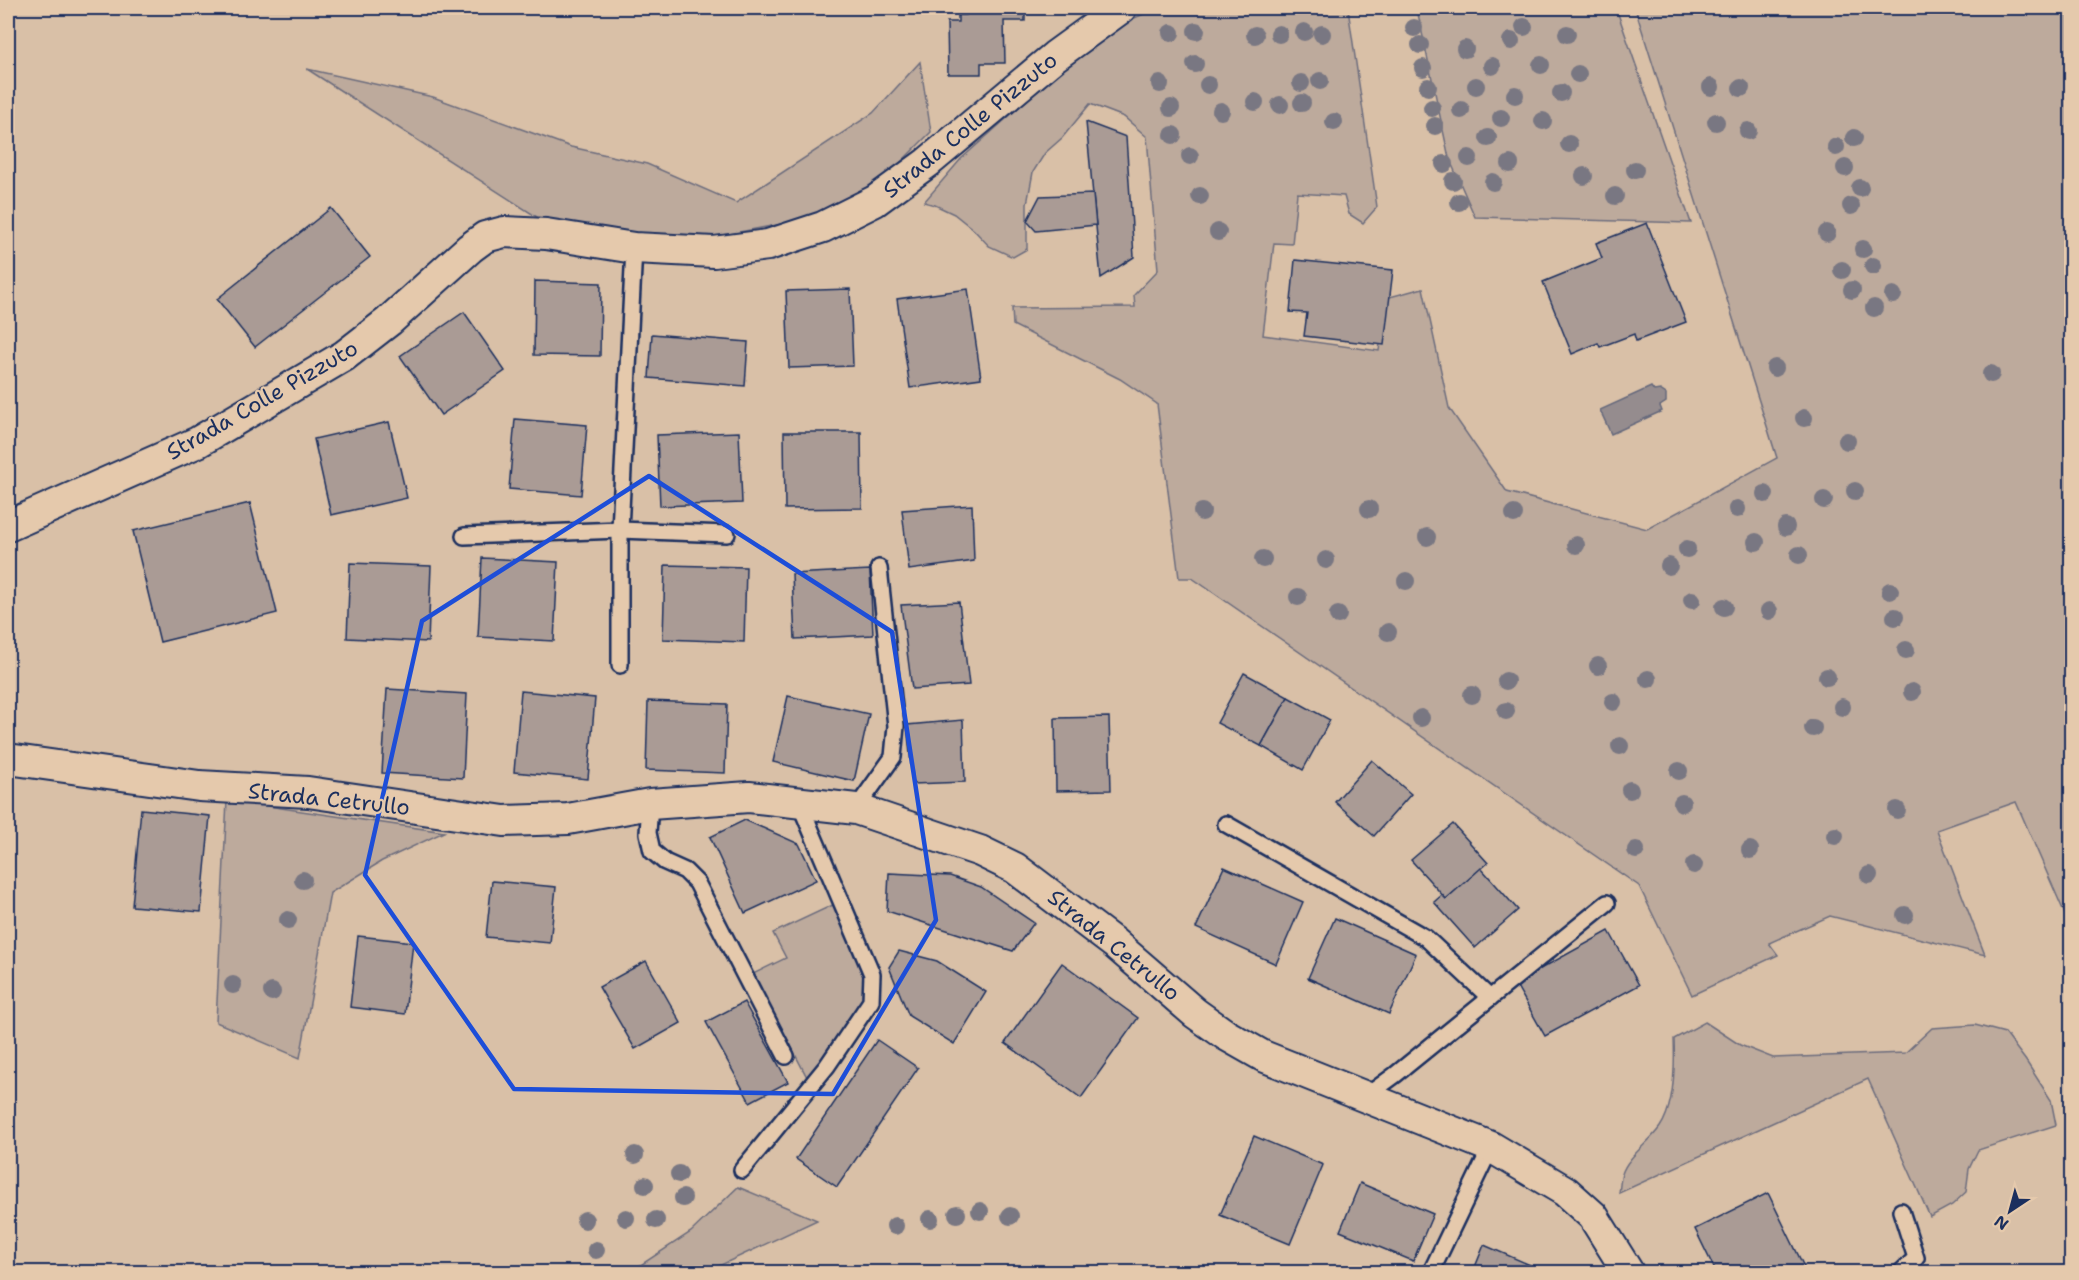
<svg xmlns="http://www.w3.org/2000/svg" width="2079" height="1280" font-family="'Shantell Sans',sans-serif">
	<rect width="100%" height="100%" fill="#d9c0a7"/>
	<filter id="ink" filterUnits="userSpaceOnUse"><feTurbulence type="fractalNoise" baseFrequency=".0167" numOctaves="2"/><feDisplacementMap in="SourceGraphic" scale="12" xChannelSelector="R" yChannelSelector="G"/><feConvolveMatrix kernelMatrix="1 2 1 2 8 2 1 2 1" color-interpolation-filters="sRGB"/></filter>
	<g filter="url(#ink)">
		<g fill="#bdaa9c" stroke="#6c6c7d" stroke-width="1.5">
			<polygon points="1158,8 1346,8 1348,9 1377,207 1363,223 1349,214 1344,196 1297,193 1292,244 1274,243 1263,335 1379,351 1386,298 1423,288 1449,408 1507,492 1647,529 1777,458 1635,8 2071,8 2071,928 2016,802 1937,830 1985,955 1830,916 1769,943 1778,955 1692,995 1639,886 1192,578 1179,578 1157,404 1120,379 1013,325 1012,308 1135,307 1134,295 1158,270 1147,137 1124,117 1090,104 1062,138 1045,153 1033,172 1027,204 1027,249 1013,257 989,246 974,230 954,214 935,205 924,202 961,159 1106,30"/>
			<polygon points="1422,8 1616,8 1691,223 1475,217 1449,158 1418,14"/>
			<polygon points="920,62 931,132 886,177 809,219 665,246 540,219 307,69 433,97 571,147 647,164 736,203 873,113"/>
			<polygon points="227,800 444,832 382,861 330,893 300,1058 216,1022"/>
			<path d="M837,903C844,917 868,974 866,986C863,1013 825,1056 808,1079L753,974L786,958L773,933Z"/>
			<path d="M1705,1022L1740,1045L1773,1058L1905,1053L1932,1028L1975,1025L2005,1033L2026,1061L2051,1100L2056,1125L1978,1150L1969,1169L1966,1192L1952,1205L1930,1217L1868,1079L1619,1193C1620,1187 1620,1180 1622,1174C1627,1157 1650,1142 1660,1127C1675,1105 1675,1064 1674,1039Z"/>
			<polygon points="738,1187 817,1220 706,1272 630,1272 691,1232"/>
		</g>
		<polygon fill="#958c8e" stroke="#64677b" stroke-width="1.5" points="1651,387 1654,391 1660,390 1666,394 1666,402 1660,406 1662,411 1611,434 1600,410"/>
		<g fill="#aa9b95" stroke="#1b2f5e" stroke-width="1.5">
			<polygon points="966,8 1076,8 1076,10 1025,10 1025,21 1004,21 1005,63 981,63 981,74 948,74 947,22 958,22 958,15 966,15"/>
			<polygon points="1086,122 1126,137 1134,257 1101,278"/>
			<polygon points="1093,194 1096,225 1036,231 1027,221 1040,196"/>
			<polygon points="331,208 370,257 255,347 217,299"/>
			<polygon points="1647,223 1686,322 1636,341 1634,334 1600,347 1598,343 1572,354 1543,282 1602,258 1596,243"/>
			<polygon points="1295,260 1393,270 1384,345 1304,336 1307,313 1290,312"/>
			<polygon points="535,281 601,283 600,356 534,355"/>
			<polygon points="850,289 853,366 789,368 786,291"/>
			<polygon points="968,289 981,378 910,388 897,299"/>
			<polygon points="464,312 505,371 441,415 400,356"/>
			<polygon points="652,334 748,342 745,386 649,378"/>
			<polygon points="515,419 587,425 581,495 509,489"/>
			<polygon points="389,422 407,498 331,515 314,439"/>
			<polygon points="739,432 742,503 660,506 657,435"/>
			<polygon points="784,432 861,432 862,508 785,509"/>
			<polygon points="250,503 277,613 160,642 133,531"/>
			<polygon points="972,505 974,561 909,570 902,510"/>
			<polygon points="482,558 558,562 554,641 478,637"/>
			<polygon points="350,563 431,566 428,642 347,638"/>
			<polygon points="665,565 746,567 744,642 663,639"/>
			<polygon points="870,570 873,635 795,639 792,574"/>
			<polygon points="959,602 969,685 912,689 901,605"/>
			<polygon points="1244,673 1288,697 1261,746 1217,723"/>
			<polygon points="387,689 467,694 463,778 382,773"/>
			<polygon points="521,691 595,698 588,779 514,772"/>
			<polygon points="788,696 869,714 854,781 773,762"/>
			<polygon points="1288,697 1330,720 1303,770 1261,746"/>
			<polygon points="648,701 727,704 725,773 646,770"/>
			<polygon points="1109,717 1111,790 1056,791 1055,718"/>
			<polygon points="963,720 965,782 913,784 907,725"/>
			<polygon points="1372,760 1411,794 1374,836 1335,802"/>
			<polygon points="141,809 210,816 201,912 132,906"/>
			<polygon points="745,820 799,844 816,880 745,913 710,837"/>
			<polygon points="1453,824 1488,863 1446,899 1411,860"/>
			<polygon points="1224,867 1303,902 1276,964 1196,928"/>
			<polygon points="1481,868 1518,910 1475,948 1434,902 1442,895 1446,899"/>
			<polygon points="889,873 950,876 981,887 1034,923 1013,951 887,911"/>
			<polygon points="492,881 556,887 550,943 486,937"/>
			<polygon points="1335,918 1416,954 1389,1014 1308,978"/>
			<polygon points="1609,931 1639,985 1545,1036 1515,983"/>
			<polygon points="358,936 413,942 405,1014 350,1007"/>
			<polygon points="899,951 937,961 986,992 954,1044 909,1016 889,967"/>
			<polygon points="646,961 681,1023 635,1049 599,987"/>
			<polygon points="1062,963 1138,1018 1081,1098 1005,1043"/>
			<polygon points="744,1002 788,1082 750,1102 706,1022"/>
			<polygon points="877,1040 918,1068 837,1187 796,1159"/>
			<polygon points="1254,1136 1323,1165 1290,1244 1220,1215"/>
			<polygon points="1360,1183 1433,1214 1413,1261 1340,1231"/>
			<polygon points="1768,1193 1806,1271 1716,1272 1695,1229"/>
			<polygon points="1484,1245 1537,1268 1536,1272 1473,1272"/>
		</g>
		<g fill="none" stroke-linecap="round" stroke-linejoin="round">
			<g stroke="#1b2f5e" stroke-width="20">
				<g id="service">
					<polyline points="464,536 620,530 727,534"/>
					<polyline points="620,665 620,530 634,248"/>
					<polyline points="650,804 648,833 652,851 665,862 685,871 697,883 786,1056"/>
					<polyline points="856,809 893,757 896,726 879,568"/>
					<polyline points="1226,824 1426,938 1490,998"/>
					<polyline points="1365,1097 1395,1075 1607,903"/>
					<polyline points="742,1170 827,1066 871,1001 872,974 799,802"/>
					<polyline points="1901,1211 1916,1258 1901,1272"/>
					<polyline points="1431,1272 1491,1147"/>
				</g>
			</g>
			<g stroke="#1b2f5e" stroke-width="34">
				<g id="minor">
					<polyline points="8,526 198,442 344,356 389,321 470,248 485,237 504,232 546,234 634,248 714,252 768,245 823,227 875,201 927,163 1055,56 1121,8"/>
					<polyline points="8,759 199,786 308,792 504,821 568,819 650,804 749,797 856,809 980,851 1015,868 1114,943 1195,1013 1226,1035 1263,1056 1491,1147 1565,1191 1593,1216 1628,1272"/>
				</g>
			</g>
			<use href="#service" stroke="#e5c9ac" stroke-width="15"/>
			<use href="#minor" stroke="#e5c9ac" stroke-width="30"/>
		</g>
		<g fill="#797782">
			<circle cx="1524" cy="27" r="9"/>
			<circle cx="1414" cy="28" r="9"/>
			<circle cx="1196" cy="31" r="9"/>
			<circle cx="1304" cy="32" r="9"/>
			<circle cx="1171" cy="33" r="9"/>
			<circle cx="1279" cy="34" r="9"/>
			<circle cx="1322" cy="34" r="9"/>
			<circle cx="1567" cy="34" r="9"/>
			<circle cx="1255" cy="35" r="9"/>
			<circle cx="1511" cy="41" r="9"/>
			<circle cx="1420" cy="45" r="9"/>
			<circle cx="1465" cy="49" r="9"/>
			<circle cx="1195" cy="64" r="9"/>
			<circle cx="1541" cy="65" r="9"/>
			<circle cx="1492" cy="66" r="9"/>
			<circle cx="1423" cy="68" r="9"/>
			<circle cx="1578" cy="74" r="9"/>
			<circle cx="1320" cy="81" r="9"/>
			<circle cx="1301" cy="83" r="9"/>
			<circle cx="1160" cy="84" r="9"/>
			<circle cx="1208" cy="85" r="9"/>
			<circle cx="1476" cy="86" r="9"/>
			<circle cx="1428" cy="87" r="9"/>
			<circle cx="1711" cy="87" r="9"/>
			<circle cx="1741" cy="88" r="9"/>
			<circle cx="1561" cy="93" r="9"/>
			<circle cx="1515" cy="95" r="9"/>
			<circle cx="1255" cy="102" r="9"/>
			<circle cx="1302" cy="103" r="9"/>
			<circle cx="1280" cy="105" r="9"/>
			<circle cx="1171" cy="108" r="9"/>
			<circle cx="1432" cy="108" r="9"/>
			<circle cx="1461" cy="110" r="9"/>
			<circle cx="1221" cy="111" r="9"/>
			<circle cx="1501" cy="118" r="9"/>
			<circle cx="1543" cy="121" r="9"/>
			<circle cx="1334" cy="122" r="9"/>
			<circle cx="1716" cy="122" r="9"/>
			<circle cx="1435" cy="126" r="9"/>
			<circle cx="1748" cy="131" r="9"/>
			<circle cx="1173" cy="135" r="9"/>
			<circle cx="1488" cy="138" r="9"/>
			<circle cx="1854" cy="138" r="9"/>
			<circle cx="1569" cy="144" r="9"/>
			<circle cx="1836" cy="147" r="9"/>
			<circle cx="1190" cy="156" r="9"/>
			<circle cx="1469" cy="158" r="9"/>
			<circle cx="1444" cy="164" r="9"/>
			<circle cx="1510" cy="164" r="9"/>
			<circle cx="1845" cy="168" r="9"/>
			<circle cx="1635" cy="170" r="9"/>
			<circle cx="1584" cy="176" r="9"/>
			<circle cx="1453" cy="181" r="9"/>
			<circle cx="1493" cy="182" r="9"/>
			<circle cx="1860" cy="188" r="9"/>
			<circle cx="1200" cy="196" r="9"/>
			<circle cx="1615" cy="196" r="9"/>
			<circle cx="1459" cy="202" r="9"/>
			<circle cx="1851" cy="206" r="9"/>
			<circle cx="1218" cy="232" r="9"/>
			<circle cx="1827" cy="233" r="9"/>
			<circle cx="1863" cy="249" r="9"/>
			<circle cx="1873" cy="266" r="9"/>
			<circle cx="1842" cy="270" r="9"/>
			<circle cx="1852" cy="290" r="9"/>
			<circle cx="1893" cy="295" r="9"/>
			<circle cx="1874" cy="308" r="9"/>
			<circle cx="1775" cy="368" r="9"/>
			<circle cx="1991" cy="374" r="9"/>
			<circle cx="1804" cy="418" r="9"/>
			<circle cx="1847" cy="441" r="9"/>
			<circle cx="1855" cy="491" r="9"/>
			<circle cx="1765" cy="494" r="9"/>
			<circle cx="1824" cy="500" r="9"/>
			<circle cx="1369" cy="509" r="9"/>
			<circle cx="1737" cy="509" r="9"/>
			<circle cx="1202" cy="512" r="9"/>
			<circle cx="1514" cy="514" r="9"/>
			<circle cx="1786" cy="527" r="9"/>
			<circle cx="1427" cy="537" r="9"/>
			<circle cx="1756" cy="542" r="9"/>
			<circle cx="1576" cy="545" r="9"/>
			<circle cx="1687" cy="549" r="9"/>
			<circle cx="1799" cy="555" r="9"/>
			<circle cx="1263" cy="559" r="9"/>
			<circle cx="1326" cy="560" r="9"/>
			<circle cx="1669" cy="566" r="9"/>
			<circle cx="1406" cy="581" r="9"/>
			<circle cx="1890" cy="591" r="9"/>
			<circle cx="1298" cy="597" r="9"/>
			<circle cx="1692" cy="600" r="9"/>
			<circle cx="1724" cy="607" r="9"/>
			<circle cx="1769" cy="611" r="9"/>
			<circle cx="1338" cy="615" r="9"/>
			<circle cx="1895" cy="617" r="9"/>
			<circle cx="1388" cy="632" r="9"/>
			<circle cx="1906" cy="650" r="9"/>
			<circle cx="1598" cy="666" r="9"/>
			<circle cx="1827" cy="677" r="9"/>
			<circle cx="1648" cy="679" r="9"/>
			<circle cx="1506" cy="681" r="9"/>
			<circle cx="1912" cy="692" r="9"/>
			<circle cx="1472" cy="695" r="9"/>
			<circle cx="1613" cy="702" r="9"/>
			<circle cx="1842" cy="707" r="9"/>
			<circle cx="1506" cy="711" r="9"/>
			<circle cx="1421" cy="718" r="9"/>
			<circle cx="1813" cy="728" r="9"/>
			<circle cx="1620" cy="746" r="9"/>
			<circle cx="1679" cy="771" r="9"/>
			<circle cx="1630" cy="790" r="9"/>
			<circle cx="1682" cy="803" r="9"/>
			<circle cx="1897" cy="810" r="9"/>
			<circle cx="1835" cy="836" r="9"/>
			<circle cx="1636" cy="850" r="9"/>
			<circle cx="1750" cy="850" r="9"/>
			<circle cx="1694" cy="865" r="9"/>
			<circle cx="1869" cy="875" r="9"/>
			<circle cx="303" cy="880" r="9"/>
			<circle cx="1905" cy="915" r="9"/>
			<circle cx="288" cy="920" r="9"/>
			<circle cx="233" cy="985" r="9"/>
			<circle cx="272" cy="992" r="9"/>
			<circle cx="635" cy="1155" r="9"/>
			<circle cx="679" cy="1174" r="9"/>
			<circle cx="645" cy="1185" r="9"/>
			<circle cx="683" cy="1198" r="9"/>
			<circle cx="980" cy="1211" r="9"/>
			<circle cx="957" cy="1214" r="9"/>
			<circle cx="1010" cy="1216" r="9"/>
			<circle cx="626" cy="1218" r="9"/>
			<circle cx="930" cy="1219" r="9"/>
			<circle cx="585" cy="1220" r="9"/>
			<circle cx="656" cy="1220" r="9"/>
			<circle cx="895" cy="1226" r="9"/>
			<circle cx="596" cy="1250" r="9"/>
		</g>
	</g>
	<path fill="none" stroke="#1d4ed8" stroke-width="4.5" stroke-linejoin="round" d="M649,476L892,632L936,920L833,1094L514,1089L365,875L422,621Z"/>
	<g text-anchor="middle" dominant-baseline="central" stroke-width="4.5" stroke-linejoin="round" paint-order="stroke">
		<g font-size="22" fill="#1b2f5e" stroke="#e5c9ac">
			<text transform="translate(970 125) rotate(-39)">Strada Colle Pizzuto</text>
			<text transform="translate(262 400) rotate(-30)">Strada Colle Pizzuto</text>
			<text transform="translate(329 799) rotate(6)">Strada Cetrullo</text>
			<text transform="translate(1114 945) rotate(39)">Strada Cetrullo</text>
		</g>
	</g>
	<rect width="2079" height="1280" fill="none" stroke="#e5c9ac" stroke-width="30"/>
	<rect x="15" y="15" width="2049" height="1250" fill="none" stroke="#1b2f5e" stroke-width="2" filter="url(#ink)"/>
	<g transform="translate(2010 1211) rotate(216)" stroke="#e5c9ac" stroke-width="4.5" paint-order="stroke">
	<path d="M0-4.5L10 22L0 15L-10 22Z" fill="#1b2f5e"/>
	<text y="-9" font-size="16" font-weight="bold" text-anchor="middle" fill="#1b2f5e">N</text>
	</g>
</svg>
